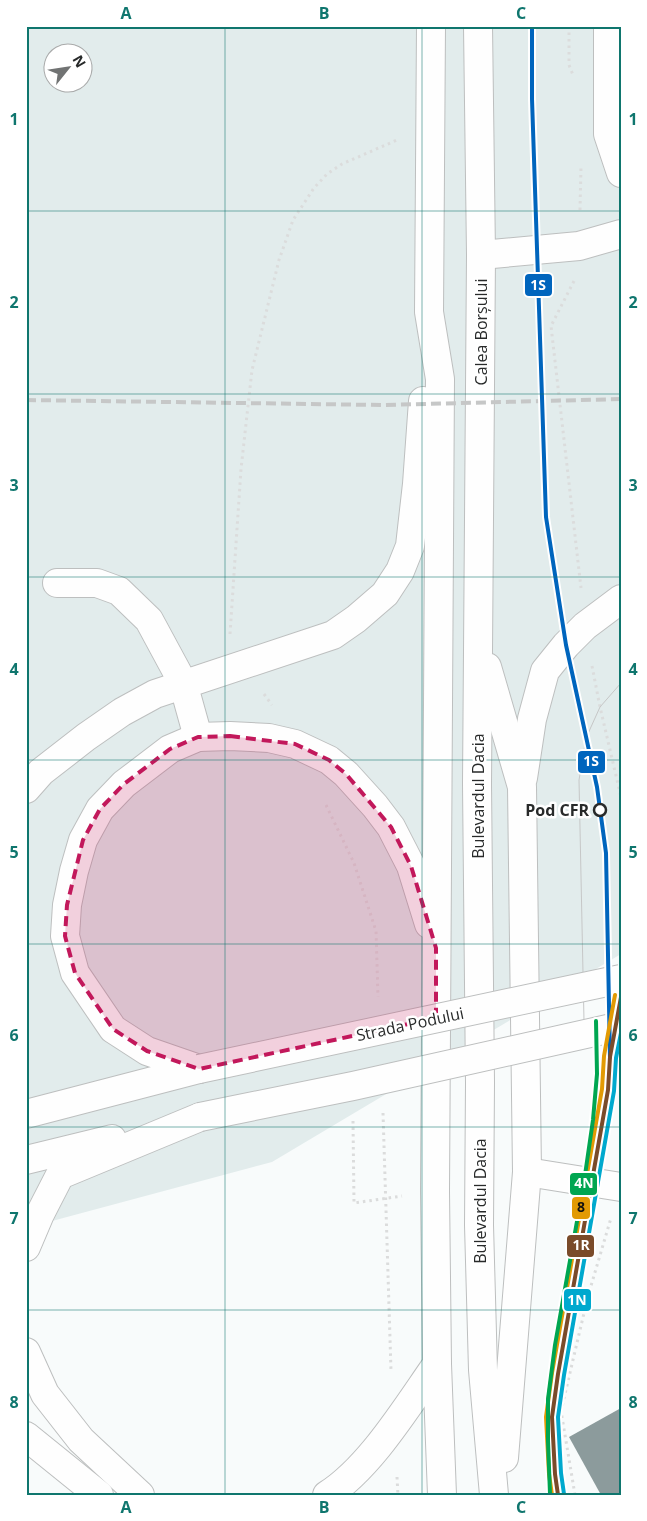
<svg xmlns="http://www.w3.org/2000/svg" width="647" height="1521" font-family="'Open Sans',sans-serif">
	<rect width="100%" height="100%" fill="#f8fbfb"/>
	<path fill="#e2ecec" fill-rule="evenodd" d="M26,26H621V954L272,1162L26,1228ZM52,52H82V82H52Z"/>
	<polygon fill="#8c9b9c" points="621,1408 621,1495 601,1495 569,1437"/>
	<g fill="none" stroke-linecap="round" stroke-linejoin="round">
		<g stroke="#bdbfbf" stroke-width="30">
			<g id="minor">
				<polyline points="608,26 608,134 621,173"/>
				<polyline points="481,255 579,246 621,234"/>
				<polyline points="57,583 97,583 119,591 149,620 183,683 198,737"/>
			</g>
		</g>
		<g stroke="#bdbfbf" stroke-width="30">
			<g id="major">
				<polyline points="431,26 429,312 440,379 435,1191 437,1364 442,1495"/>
				<polyline points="478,26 481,255 477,784 480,1083 479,1225 483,1370 494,1495"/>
				<polyline points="487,667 522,787 527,1172 504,1458"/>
				<polyline points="523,778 532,719 545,671 566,645 585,626 621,599"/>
				<polyline points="26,789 41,772 86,737 122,712 155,694 333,635 356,619 385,594 400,571 410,546 417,484 423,401"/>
				<polyline points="199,1069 147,1051 113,1029 75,973 65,936 67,905 74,871 83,840 100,809 124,784 170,749 198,737 230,736 269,738 295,744 329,760 346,774 375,806 391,827 411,866 429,924"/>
				<polyline points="26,1114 199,1069"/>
				<polyline points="26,1160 112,1139"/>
				<polyline points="527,1172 621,1187"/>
				<polyline points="26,1247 40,1214 60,1175 200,1117"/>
				<polyline points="26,1352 45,1394 81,1440 140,1495"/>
				<polyline points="26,1436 99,1495"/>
				<path d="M327,1495C370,1468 408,1405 437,1364"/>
			</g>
		</g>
		<g stroke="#dbdcdc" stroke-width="3" stroke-dasharray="2.5 4" stroke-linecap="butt">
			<polyline points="569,26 569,65 573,75"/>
			<polyline points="580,210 581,166"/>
			<polyline points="574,281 551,326 581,588"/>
			<polyline points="230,634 241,469 252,370 279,260 293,220 314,188 327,174 342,164 397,140"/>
			<polyline points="592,666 600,707 621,797"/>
			<polyline points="264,694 272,705"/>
			<polyline points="326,805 354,863 376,931 378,997"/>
			<polyline points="383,1113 391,1371"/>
			<polyline points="353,1121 354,1203 402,1196"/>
			<polyline points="397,1477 398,1495"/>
			<polyline points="575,1495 561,1411 588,1296 611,1218"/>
		</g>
		<use href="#minor" stroke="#fefefe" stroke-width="28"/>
		<use href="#major" stroke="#fefefe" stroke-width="28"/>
		<polyline stroke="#c6c7c7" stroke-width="1" points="584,1021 579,780 586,738 600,707 621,683"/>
		<polyline stroke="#c6c7c7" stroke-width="4" stroke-dasharray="10 5" stroke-linecap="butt" points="26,400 382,405 621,399"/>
		<g stroke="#bdbfbf" stroke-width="30" stroke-linecap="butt">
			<g id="major-bridge">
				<polyline points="199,1069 621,979"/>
				<polyline points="200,1117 353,1086 621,1026"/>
			</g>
		</g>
		<use href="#major-bridge" stroke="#fefefe" stroke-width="28"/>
		<g stroke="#fff" stroke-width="8">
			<polyline id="tram-1" points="532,26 532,99 546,517 566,645 597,787 606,853 610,1057"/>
		</g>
		<g stroke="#fff" stroke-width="8">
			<polyline id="tram-2" points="558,1495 555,1474 552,1417 558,1374 608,1090 610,1057 621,997"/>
		</g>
		<g stroke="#fff" stroke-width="8">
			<polyline id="tram-3" points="564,1494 561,1473 558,1417 564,1375 614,1091 616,1058 621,1033"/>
		</g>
		<g stroke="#fff" stroke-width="8">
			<polyline id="tram-4" points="552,1495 549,1474 546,1417 552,1373 602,1089 604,1056 615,995"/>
		</g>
		<g stroke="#fff" stroke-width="8">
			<polyline id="tram-5" points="550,1494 548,1441 548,1399 555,1345 584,1182 593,1120 597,1074 596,1021"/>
		</g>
		<use href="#tram-1" stroke="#0065bd" stroke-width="4"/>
		<use href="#tram-2" stroke="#7a4b2a" stroke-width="4"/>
		<use href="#tram-3" stroke="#00a9ce" stroke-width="4"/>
		<use href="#tram-4" stroke="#e29a04" stroke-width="4"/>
		<use href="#tram-5" stroke="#00a651" stroke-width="4"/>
	</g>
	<path fill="#c2185b" fill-opacity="0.2" stroke="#c2185b" stroke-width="4" stroke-dasharray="10 6" stroke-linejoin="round" d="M230,736L295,744L329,760L346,774L391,827L411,866L436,948V1018L199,1069L147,1051L113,1029L75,973L65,936L67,905L83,840L100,809L124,784L170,749L198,737Z"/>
	<path fill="none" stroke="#0f766e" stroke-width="1" stroke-opacity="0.55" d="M225,26V1495M422,26V1495M26,211H621M26,394H621M26,577H621M26,760H621M26,944H621M26,1127H621M26,1310H621"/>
	<circle fill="#fff" stroke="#282a2a" stroke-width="2.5" cx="600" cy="810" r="6"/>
	<g text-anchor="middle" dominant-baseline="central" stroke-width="5" stroke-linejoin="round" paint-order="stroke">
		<g font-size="16" fill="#282a2a" stroke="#fff">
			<text transform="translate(481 332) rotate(-90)">Calea Borșului</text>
			<text transform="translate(478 796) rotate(-90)">Bulevardul Dacia</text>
			<text transform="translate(410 1024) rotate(-12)">Strada Podului</text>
			<text transform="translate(480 1201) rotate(-90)">Bulevardul Dacia</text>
		</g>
		<g font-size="16" font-weight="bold" fill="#282a2a" stroke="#fff" text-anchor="end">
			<text x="589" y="810">Pod CFR</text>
		</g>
	</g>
	<g stroke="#fff" stroke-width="2">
		<rect x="524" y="273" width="29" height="24" rx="5" fill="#0065bd"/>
		<rect x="577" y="750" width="29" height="24" rx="5" fill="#0065bd"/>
		<rect x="569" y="1172" width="29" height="24" rx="5" fill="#00a651"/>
		<rect x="571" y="1196" width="20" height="24" rx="5" fill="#e29a04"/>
		<rect x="566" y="1234" width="29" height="24" rx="5" fill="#7a4b2a"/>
		<rect x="563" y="1288" width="29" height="24" rx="5" fill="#00a9ce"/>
	</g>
	<g font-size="14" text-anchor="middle" font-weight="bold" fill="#fff">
		<text x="538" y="290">1S</text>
		<text x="591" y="766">1S</text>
		<text x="584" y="1188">4N</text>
		<text x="581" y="1250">1R</text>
		<text x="577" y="1305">1N</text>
	</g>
	<g font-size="14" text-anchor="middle" font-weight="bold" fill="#111">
		<text x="581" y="1212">8</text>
	</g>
	<rect width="647" height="1521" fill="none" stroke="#ffffff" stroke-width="55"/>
	<g transform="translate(68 68) rotate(60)"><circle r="24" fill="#ffffff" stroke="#a9aaaa"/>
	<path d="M0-4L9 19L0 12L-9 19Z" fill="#717373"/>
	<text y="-8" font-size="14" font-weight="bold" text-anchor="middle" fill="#282a2a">N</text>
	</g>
	<rect x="28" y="28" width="592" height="1466" fill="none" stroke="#0f766e" stroke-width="2"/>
	<g font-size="16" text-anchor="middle" font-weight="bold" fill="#0f766e">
		<text x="126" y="19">A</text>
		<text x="324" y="19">B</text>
		<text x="521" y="19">C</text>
		<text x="14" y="125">1</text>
		<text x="633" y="125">1</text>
		<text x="14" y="308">2</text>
		<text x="633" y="308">2</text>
		<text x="14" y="491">3</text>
		<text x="633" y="491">3</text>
		<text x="14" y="675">4</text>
		<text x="633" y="675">4</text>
		<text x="14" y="858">5</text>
		<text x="633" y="858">5</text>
		<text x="14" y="1041">6</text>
		<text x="633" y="1041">6</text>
		<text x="14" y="1224">7</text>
		<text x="633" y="1224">7</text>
		<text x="14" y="1408">8</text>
		<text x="633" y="1408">8</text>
		<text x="126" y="1513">A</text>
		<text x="324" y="1513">B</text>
		<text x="521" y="1513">C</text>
	</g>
</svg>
